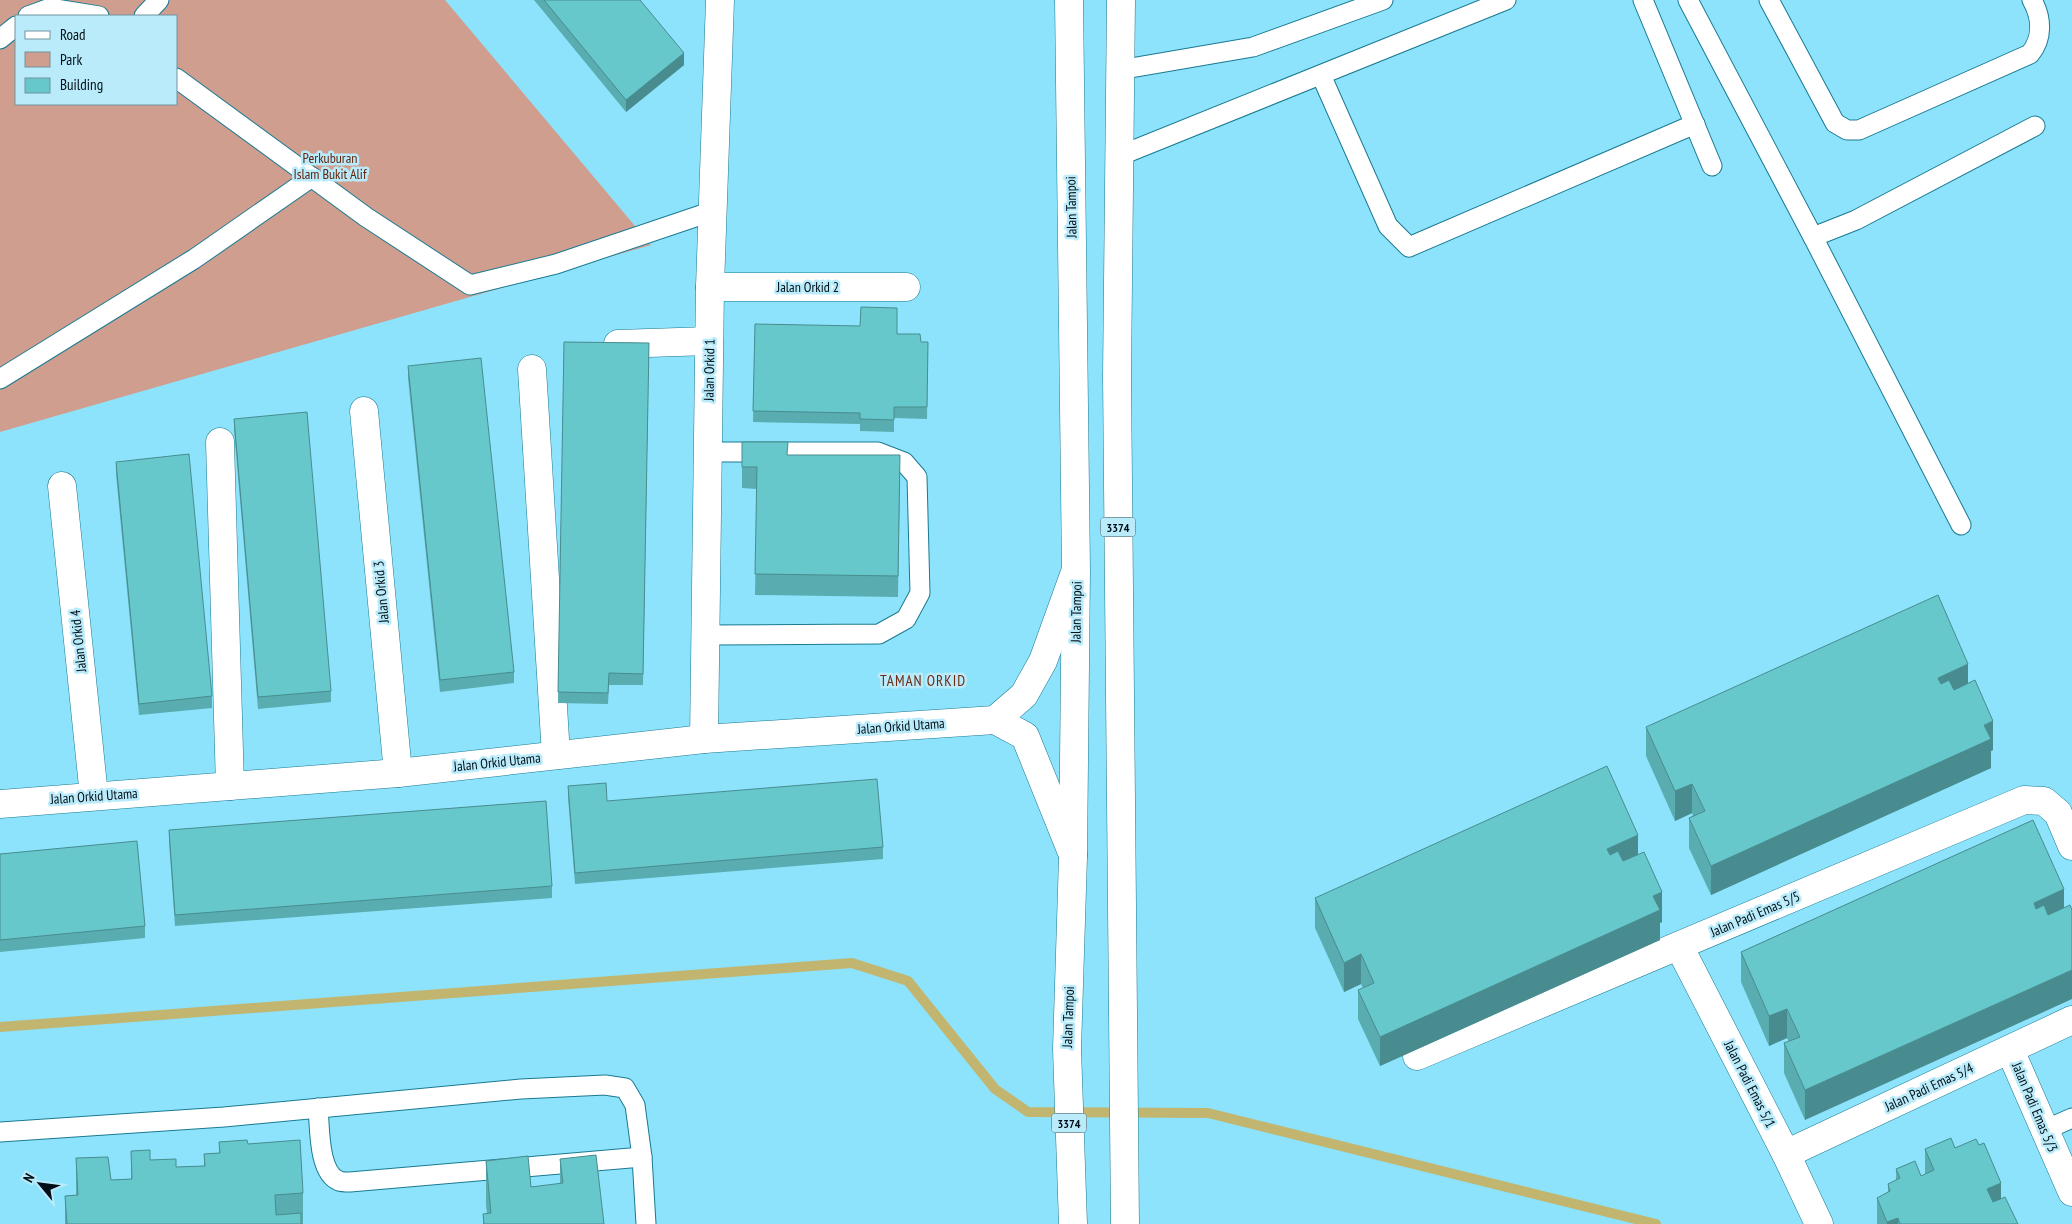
<svg xmlns="http://www.w3.org/2000/svg" width="2072" height="1224" font-family="'PT Sans Narrow',sans-serif">
	<rect width="100%" height="100%" fill="#8de3fc"/>
	<path fill="#cf9e8e" fill-rule="evenodd" d="M0,0H445L651,245L0,432ZM16,16H176V104H16Z"/>
	<g fill="none" stroke-linecap="round" stroke-linejoin="round">
		<polyline stroke="#c2b56f" stroke-width="10" points="0,1027 852,963 908,981 995,1089 1028,1112 1208,1113 1656,1224"/>
		<g stroke="#1a7a91" stroke-width="21">
			<g id="lane">
				<polyline points="1643,0 1712,166"/>
				<polyline points="1688,0 1813,237 1856,220 2035,126"/>
				<path d="M1769,0L1835,123L1847,130H1859L2030,54C2043,38 2042,18 2032,0"/>
				<polyline points="28,16 50,8 99,16"/>
				<polyline points="144,16 159,0"/>
				<polyline points="0,39 16,26"/>
				<polyline points="1119,70 1253,47 1383,0"/>
				<polyline points="1321,75 1388,226 1409,247 1695,124"/>
				<polyline points="176,78 366,217 470,285 556,264 713,211"/>
				<polyline points="1119,156 1506,0"/>
				<polyline points="1813,237 1961,525"/>
				<polyline points="0,379 194,259 312,177"/>
				<polyline points="705,635 879,634 906,619 920,593 917,477 904,462 878,452 708,452"/>
				<path d="M318,1108C320,1127 318,1173 339,1181C342,1182 347,1182 350,1182L642,1157"/>
				<polyline points="2045,1130 2072,1118"/>
				<polyline points="0,1132 224,1117 521,1089 605,1085 625,1088 635,1105 642,1157 646,1224"/>
			</g>
		</g>
		<g stroke="#1a7a91" stroke-width="29">
			<g id="street">
				<polyline points="710,287 906,287"/>
				<polyline points="618,344 709,341"/>
				<polyline points="532,369 556,755"/>
				<polyline points="364,411 398,773"/>
				<polyline points="220,442 230,786"/>
				<polyline points="62,486 94,796"/>
				<polyline points="995,720 1024,695 1043,661 1074,575"/>
				<polyline points="704,739 710,287 720,0"/>
				<polyline points="0,804 398,773 704,739 995,720 1025,736 1073,855"/>
				<polyline points="1679,946 1786,1154 1819,1224"/>
				<polyline points="2010,1050 2072,1192"/>
				<polyline points="1417,1056 2024,800 2044,801 2058,813 2072,846"/>
				<polyline points="1786,1154 2072,1020"/>
			</g>
		</g>
		<g stroke="#1a7a91" stroke-width="29">
			<g id="primary">
				<polyline points="1069,0 1076,570 1073,857 1067,1049 1073,1224"/>
				<polyline points="1121,0 1117,377 1125,1224"/>
			</g>
		</g>
		<use href="#lane" stroke="#fff" stroke-width="19"/>
		<use href="#street" stroke="#fff" stroke-width="28"/>
		<use href="#primary" stroke="#fff" stroke-width="28"/>
	</g>
	<g fill="#59acaf">
		<polygon points="534,0 640,0 684,65 626,112"/>
		<polygon points="755,324 897,334 921,342 928,342 927,419 894,418 894,432 860,431 860,424 753,422"/>
		<polygon points="564,342 649,343 643,685 609,685 608,704 558,703"/>
		<polygon points="408,366 514,672 514,683 440,692 408,378"/>
		<polygon points="234,419 331,691 331,702 258,709 234,430"/>
		<polygon points="742,442 788,455 900,477 898,597 755,595 757,489 742,488"/>
		<polygon points="116,462 212,696 212,708 139,715 116,474"/>
		<polygon points="1968,683 1993,750 1991,751 1991,768 1711,895 1689,848 1689,818 1693,816 1692,813 1675,821 1646,756 1646,727"/>
		<polygon points="568,786 607,801 883,847 883,859 575,884 568,797"/>
		<polygon points="2033,820 1805,1120 1784,1073 1784,1043 1789,1042 1787,1038 1769,1046 1741,982 1741,952"/>
		<polygon points="169,830 552,886 552,898 175,926 169,842"/>
		<polygon points="0,854 145,926 145,938 0,952"/>
		<polygon points="1638,855 1662,922 1660,923 1660,940 1380,1066 1358,1019 1358,990 1363,988 1361,984 1344,992 1315,928 1315,898"/>
		<polygon points="219,1142 248,1144 303,1193 303,1224 65,1224 65,1196 76,1195 76,1158 111,1180 131,1179 131,1151 150,1160 176,1167 204,1166 204,1154 219,1153"/>
		<polygon points="1955,1148 2001,1198 2018,1224 1877,1224 1877,1198 1888,1192 1888,1184 1896,1180 1896,1169 1921,1176 1925,1174 1925,1149"/>
		<polygon points="560,1159 604,1224 483,1224 483,1214 487,1214 486,1205 486,1161 531,1187 560,1184"/>
	</g>
	<g fill="#488c8f">
		<polygon points="684,53 684,65 626,112 626,100"/>
		<polygon points="1968,664 1968,693 1938,707 1938,678"/>
		<polygon points="1993,721 1993,750 1991,751 1991,768 1711,895 1711,866"/>
		<polygon points="1692,784 1692,813 1675,821 1675,791"/>
		<polygon points="1638,835 1638,865 1607,879 1607,849"/>
		<polygon points="2064,889 2064,918 2034,932 2034,903"/>
		<polygon points="1662,892 1662,922 1660,923 1660,940 1380,1066 1380,1037 1653,896"/>
		<polygon points="1361,954 1361,984 1344,992 1344,963"/>
		<polygon points="2072,970 2072,999 1805,1120 1805,1090"/>
		<polygon points="1787,1009 1787,1038 1769,1046 1769,1016"/>
		<polygon points="2001,1183 2001,1212 1987,1218 1987,1189"/>
		<polygon points="1898,1218 1898,1224 1887,1224 1887,1222"/>
	</g>
	<g fill="#67c8cc" stroke="#488c8f">
		<polygon points="544,0 640,0 684,53 626,100"/>
		<polygon points="861,307 897,308 897,334 920,334 921,342 928,342 927,407 894,407 894,420 860,419 860,413 753,411 755,324 860,326"/>
		<polygon points="564,342 649,343 643,674 609,673 608,693 558,692"/>
		<polygon points="481,358 514,672 440,680 408,366"/>
		<polygon points="307,412 331,691 258,697 234,419"/>
		<polygon points="742,442 788,442 787,455 900,455 898,576 755,574 757,467 742,467"/>
		<polygon points="189,454 212,696 139,704 116,462"/>
		<polygon points="1938,595 1968,664 1938,678 1941,684 1949,680 1954,690 1975,680 1993,721 1984,725 1991,739 1711,866 1689,818 1705,811 1692,784 1675,791 1646,727"/>
		<polygon points="1607,766 1638,835 1607,849 1610,855 1618,851 1623,861 1644,852 1662,892 1653,896 1660,910 1380,1037 1358,990 1374,983 1361,954 1344,963 1315,898"/>
		<polygon points="877,779 883,847 575,873 568,786 606,783 607,801"/>
		<polygon points="546,801 552,886 175,915 169,830"/>
		<polygon points="2033,820 2064,889 2034,903 2036,909 2044,905 2048,915 2070,905 2072,910 2072,970 1805,1090 1784,1043 1800,1037 1787,1009 1769,1016 1741,952"/>
		<polygon points="137,841 145,926 0,940 0,854"/>
		<polygon points="1951,1138 1955,1148 1976,1139 1979,1145 1984,1143 2001,1183 1987,1189 1993,1202 2005,1197 2018,1224 1900,1224 1898,1218 1887,1222 1877,1198 1890,1191 1888,1184 1900,1178 1896,1169 1915,1161 1921,1176 1934,1170 1925,1149"/>
		<polygon points="247,1140 248,1144 300,1140 303,1193 275,1195 276,1215 301,1213 301,1224 67,1224 65,1196 78,1195 76,1158 108,1157 111,1180 132,1179 131,1151 150,1150 150,1160 176,1159 176,1167 205,1166 204,1154 220,1153 219,1142"/>
		<polygon points="596,1155 604,1224 484,1224 483,1214 491,1213 486,1161 528,1156 531,1187 563,1183 560,1159"/>
	</g>
	<g text-anchor="middle" dominant-baseline="central" stroke-width="5" stroke-linejoin="round" paint-order="stroke">
		<g fill="#baebfa" stroke="#38505a" stroke-width="1">
			<rect x="1100.5" y="517.5" width="35" height="19" rx="4"/>
			<rect x="1051.5" y="1113.5" width="35" height="19" rx="4"/>
		</g>
		<g font-size="12" font-weight="bold" fill="#000e15">
			<text x="1118" y="527">3374</text>
			<text x="1069" y="1123">3374</text>
		</g>
		<g font-size="14" fill="#62230c" stroke="#baebfa">
			<text x="330" y="158">Perkuburan<tspan x="330" dy="16">Islam Bukit Alif</tspan></text>
		</g>
		<g font-size="14" fill="#000e15" stroke="#baebfa">
			<text transform="translate(1071 207) rotate(-91)">Jalan Tampoi</text>
			<text x="808" y="287">Jalan Orkid 2</text>
			<text transform="translate(709 370) rotate(-89)">Jalan Orkid 1</text>
			<text transform="translate(381 592) rotate(-95)">Jalan Orkid 3</text>
			<text transform="translate(1076 612) rotate(-89)">Jalan Tampoi</text>
			<text transform="translate(78 641) rotate(-96)">Jalan Orkid 4</text>
			<text transform="translate(901 726) rotate(-4)">Jalan Orkid Utama</text>
			<text transform="translate(497 762) rotate(-6)">Jalan Orkid Utama</text>
			<text transform="translate(94 796) rotate(-4)">Jalan Orkid Utama</text>
			<text transform="translate(1755 914) rotate(-23)">Jalan Padi Emas 5/5</text>
			<text transform="translate(1068 1017) rotate(-88)">Jalan Tampoi</text>
			<text transform="translate(1750 1084) rotate(63)">Jalan Padi Emas 5/1</text>
			<text transform="translate(1929 1087) rotate(-25)">Jalan Padi Emas 5/4</text>
			<text transform="translate(2035 1107) rotate(67)">Jalan Padi Emas 5/3</text>
		</g>
		<g font-size="15" letter-spacing="1" fill="#6c2b14" stroke="#baebfa">
			<text x="923" y="680">TAMAN ORKID</text>
		</g>
	</g>
	<rect x="15" y="15" width="162" height="90" fill="#baebfa" stroke="#70939e"/>
	<rect x="25" y="31" width="25" height="8" fill="#ffffff" stroke="#70939e"/>
	<text x="60" y="40" font-size="15" fill="#000e15">Road</text>
	<rect x="25" y="52" width="25" height="15" fill="#cf9e8e" stroke="#70939e"/>
	<text x="60" y="65" font-size="15" fill="#000e15">Park</text>
	<rect x="25" y="78" width="25" height="15" fill="#67c8cc" stroke="#70939e"/>
	<text x="60" y="90" font-size="15" fill="#000e15">Building</text>
	<g transform="translate(40 1184) rotate(299)" stroke="#baebfa" stroke-width="4" paint-order="stroke">
	<path d="M0-4L9 19L0 12L-9 19Z" fill="#000e15"/>
	<text y="-8" font-size="14" font-weight="bold" text-anchor="middle" fill="#000e15">N</text>
	</g>
</svg>
